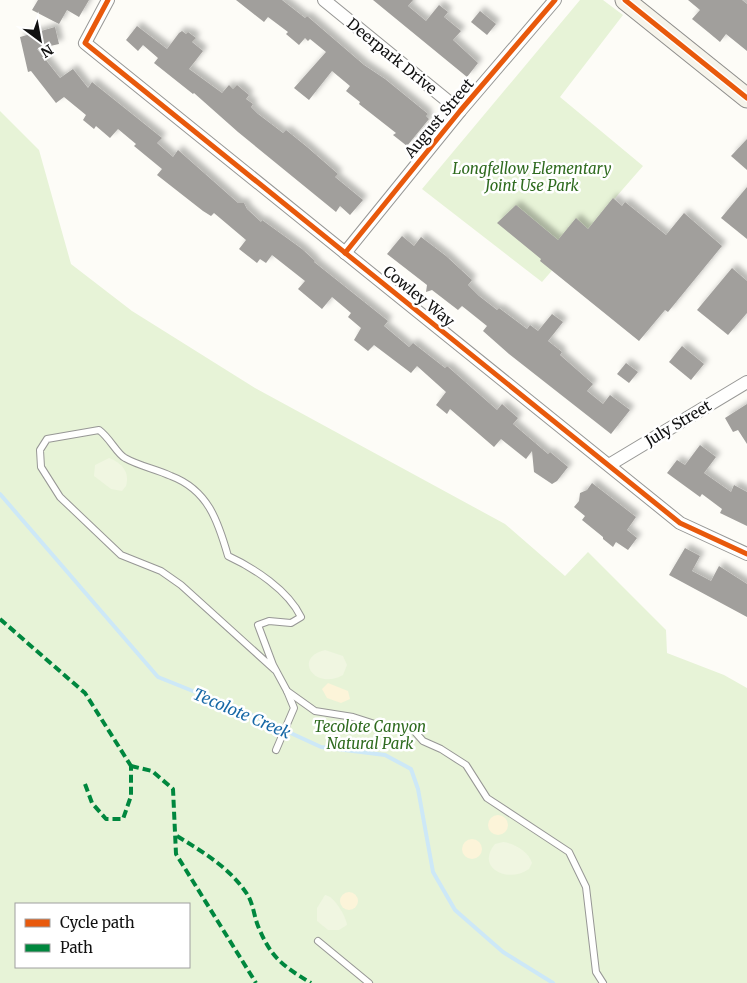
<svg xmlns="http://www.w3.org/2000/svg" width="747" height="983" font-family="Merriweather,serif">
	<defs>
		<filter id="shadow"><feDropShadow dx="4.5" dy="-4.5" stdDeviation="2.5" flood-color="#0004"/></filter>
	</defs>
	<rect width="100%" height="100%" fill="#fdfcf7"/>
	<g fill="#e7f3d7" fill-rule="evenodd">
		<polygon points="580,0 603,0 623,15 560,97 643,166 542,282 422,189"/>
		<path d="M0,111L39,150L71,264L132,311L255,388L505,524L565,576L588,552L666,630L667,653L724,675L747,688V983H0ZM16,904H189V967H16Z"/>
	</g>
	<g fill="#fcf4d9">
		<polygon points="328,683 348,691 350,699 341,703 327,698 322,689"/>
		<circle cx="498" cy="825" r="10"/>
		<circle cx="472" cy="849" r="10"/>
		<circle cx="349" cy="901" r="9"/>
	</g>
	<g fill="#f0f6e1">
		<path d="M109,458C122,463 130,472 126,486L122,491L111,489L94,476L95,465Z"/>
		<path d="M325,650L343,656L347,665L343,675C315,691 292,658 325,650Z"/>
		<path d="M503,842C514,843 529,852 532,863L529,869C508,884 475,868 495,844Z"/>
		<path d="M325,895C334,896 346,916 347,925L339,930H328L317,921V908Z"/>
	</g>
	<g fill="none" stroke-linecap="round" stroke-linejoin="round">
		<polyline stroke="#cde8f7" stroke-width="4" points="0,494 158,677 245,712 321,747 385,755 411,769 418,789 433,872 455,910 503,952 553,983"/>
	</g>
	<g fill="#a19f9c" filter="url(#shadow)">
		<polygon points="38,0 89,0 79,17 67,10 59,24 32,10"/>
		<polygon points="236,0 282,0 305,18 307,16 364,65 385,79 428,114 426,116 429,119 407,146 393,135 396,133 359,104 360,102 346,91 350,86 332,71 309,100 294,88 326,52 310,39 308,41 305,38 299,45 286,34 288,32 268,17 264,22"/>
		<polygon points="373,0 413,0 408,6 426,21 439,5 448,12 444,17 461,31 453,40 478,63 467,77"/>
		<polygon points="688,0 742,0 747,4 747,51 726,34 720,42 708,32 692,19 700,10"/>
		<polygon points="480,11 496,24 487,35 471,22"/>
		<polygon points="137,26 167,49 179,33 182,31 186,34 188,32 196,38 192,42 203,51 189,69 222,93 229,85 233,89 237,85 249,95 246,99 253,104 251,107 258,114 283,133 286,130 307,147 338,174 335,177 363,200 350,215 340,206 336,212 238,132 194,93 193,94 154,63 158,58 143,45 138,51 126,40"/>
		<polygon points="55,27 59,44 37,49 60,78 73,69 88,88 92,82 162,138 157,143 173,157 178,150 238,203 244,203 247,209 261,222 262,220 302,249 315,261 314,262 388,321 384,326 409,347 413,343 445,368 447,366 497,410 502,404 518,418 513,424 548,454 550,452 568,467 557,481 552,484 534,472 532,451 526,459 501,439 494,447 450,409 447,414 436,405 446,392 417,366 411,373 374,345 368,351 354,340 361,328 348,317 351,313 332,297 322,309 298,289 305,281 272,255 266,263 260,259 257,263 239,249 246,240 214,213 211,216 203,211 157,175 162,169 134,146 136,144 118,129 110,138 96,126 94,129 83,120 86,115 64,97 56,103 31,71 28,72 20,37"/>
		<polygon points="747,139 747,170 731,156"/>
		<polygon points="747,187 747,239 721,218"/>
		<polygon points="613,198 622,206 625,202 666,235 684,213 722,246 668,312 665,310 639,341 540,261 541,259 497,223 516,205 558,240 576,218 588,229"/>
		<polygon points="402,236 414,246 421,237 446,256 472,280 468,285 479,296 497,310 499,308 527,329 530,325 538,331 552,314 563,322 548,341 562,352 560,355 593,384 587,391 603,404 610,395 630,410 611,434 509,354 483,331 487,326 462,306 458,310 432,290 426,292 427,285 387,254"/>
		<polygon points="732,268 747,281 747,313 728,335 697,310"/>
		<polygon points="682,346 704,364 691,380 669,362"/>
		<polygon points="626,363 638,372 629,383 617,374"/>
		<polygon points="747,404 747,444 738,430 733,432 725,418"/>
		<polygon points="700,445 716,457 704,473 731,492 734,485 747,492 747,526 720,513 722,509 702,494 700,497 667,473 677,460 685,465"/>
		<polygon points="592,483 636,517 627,530 637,538 628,550 616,542 613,547 603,539 603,537 582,520 585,516 574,507 579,501 580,493 587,490"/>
		<polygon points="685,548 700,556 692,571 711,581 719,566 747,584 747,617 669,575"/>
	</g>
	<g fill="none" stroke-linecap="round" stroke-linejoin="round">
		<g stroke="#979795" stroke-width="8">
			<g id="lane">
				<path d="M275,670L181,585L161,571L121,555L60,497L41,467L40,450L47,439L99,430C110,438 117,454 125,458C139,466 156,469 171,476C208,490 218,521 228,556C254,568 288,590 301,617L291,623L269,621L258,625L273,665L287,691L315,711L353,717L378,725H409L423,741L441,749L466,765L487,798L569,852L586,887L596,972L603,983"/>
				<polyline points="276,750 294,708 287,691"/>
				<polyline points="318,941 369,983"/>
			</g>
		</g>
		<g stroke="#979795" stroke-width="14">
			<g id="street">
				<polyline points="108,0 85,43 680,523 747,554"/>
				<polyline points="324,0 460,111"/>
				<polyline points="345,253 460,111 555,0"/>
				<polyline points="609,465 747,382"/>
			</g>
		</g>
		<g stroke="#8e8d8b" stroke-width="21">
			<polyline id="secondary" points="625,0 747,98"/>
		</g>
		<use href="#lane" stroke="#fffffe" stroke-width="6"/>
		<use href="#street" stroke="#fffffe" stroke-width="12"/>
		<use href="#secondary" stroke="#f6f4eb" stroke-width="19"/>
		<g stroke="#00873e" stroke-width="4" stroke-dasharray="8 4" stroke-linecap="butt">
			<polyline points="0,619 85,693 131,766"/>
			<polyline points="131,766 152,771 173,789 176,854 256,983"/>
			<polyline points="85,784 92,803 106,819 123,819 131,796 131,766"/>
			<path d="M177,836C203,852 230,868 247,894C253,903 254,916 258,926C271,958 283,966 311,983"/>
		</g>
		<g stroke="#fff" stroke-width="8">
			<g id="cycleway">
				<polyline points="108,0 85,43 680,523 747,554"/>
				<polyline points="625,0 747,98"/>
				<polyline points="345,253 460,111 555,0"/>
			</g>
		</g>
		<use href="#cycleway" stroke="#e8590c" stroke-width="5"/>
	</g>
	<g text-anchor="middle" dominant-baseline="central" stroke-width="5" stroke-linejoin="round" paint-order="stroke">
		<g font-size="15" fill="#111" stroke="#fff">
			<text transform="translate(392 56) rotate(39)">Deerpark Drive</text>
			<text transform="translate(439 118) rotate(-50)">August Street</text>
			<text transform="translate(419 296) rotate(39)">Cowley Way</text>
			<text transform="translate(678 423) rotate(-31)">July Street</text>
		</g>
		<g font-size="15" font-style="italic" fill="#2f6b1f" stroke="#fff">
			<text x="532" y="168">Longfellow Elementary<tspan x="532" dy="17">Joint Use Park</tspan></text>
			<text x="370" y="726">Tecolote Canyon<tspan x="370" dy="17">Natural Park</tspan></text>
		</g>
		<g font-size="16" font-style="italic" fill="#1768a6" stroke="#fff">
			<text transform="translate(242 713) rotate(23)">Tecolote Creek</text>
		</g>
	</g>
	<rect x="15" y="903" width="175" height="65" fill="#ffffff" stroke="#a0a0a0"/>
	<rect x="25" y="919" width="25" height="8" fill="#e8590c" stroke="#a0a0a0"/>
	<text x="60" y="928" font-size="15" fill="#111111">Cycle path</text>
	<rect x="25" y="944" width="25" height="8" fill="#00873e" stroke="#a0a0a0"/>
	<text x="60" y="953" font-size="15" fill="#111111">Path</text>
	<g transform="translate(40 40) rotate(148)" stroke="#ffffff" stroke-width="4" paint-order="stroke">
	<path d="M0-4L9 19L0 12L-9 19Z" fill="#111111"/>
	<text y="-8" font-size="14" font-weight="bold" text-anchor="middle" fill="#111111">N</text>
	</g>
</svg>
